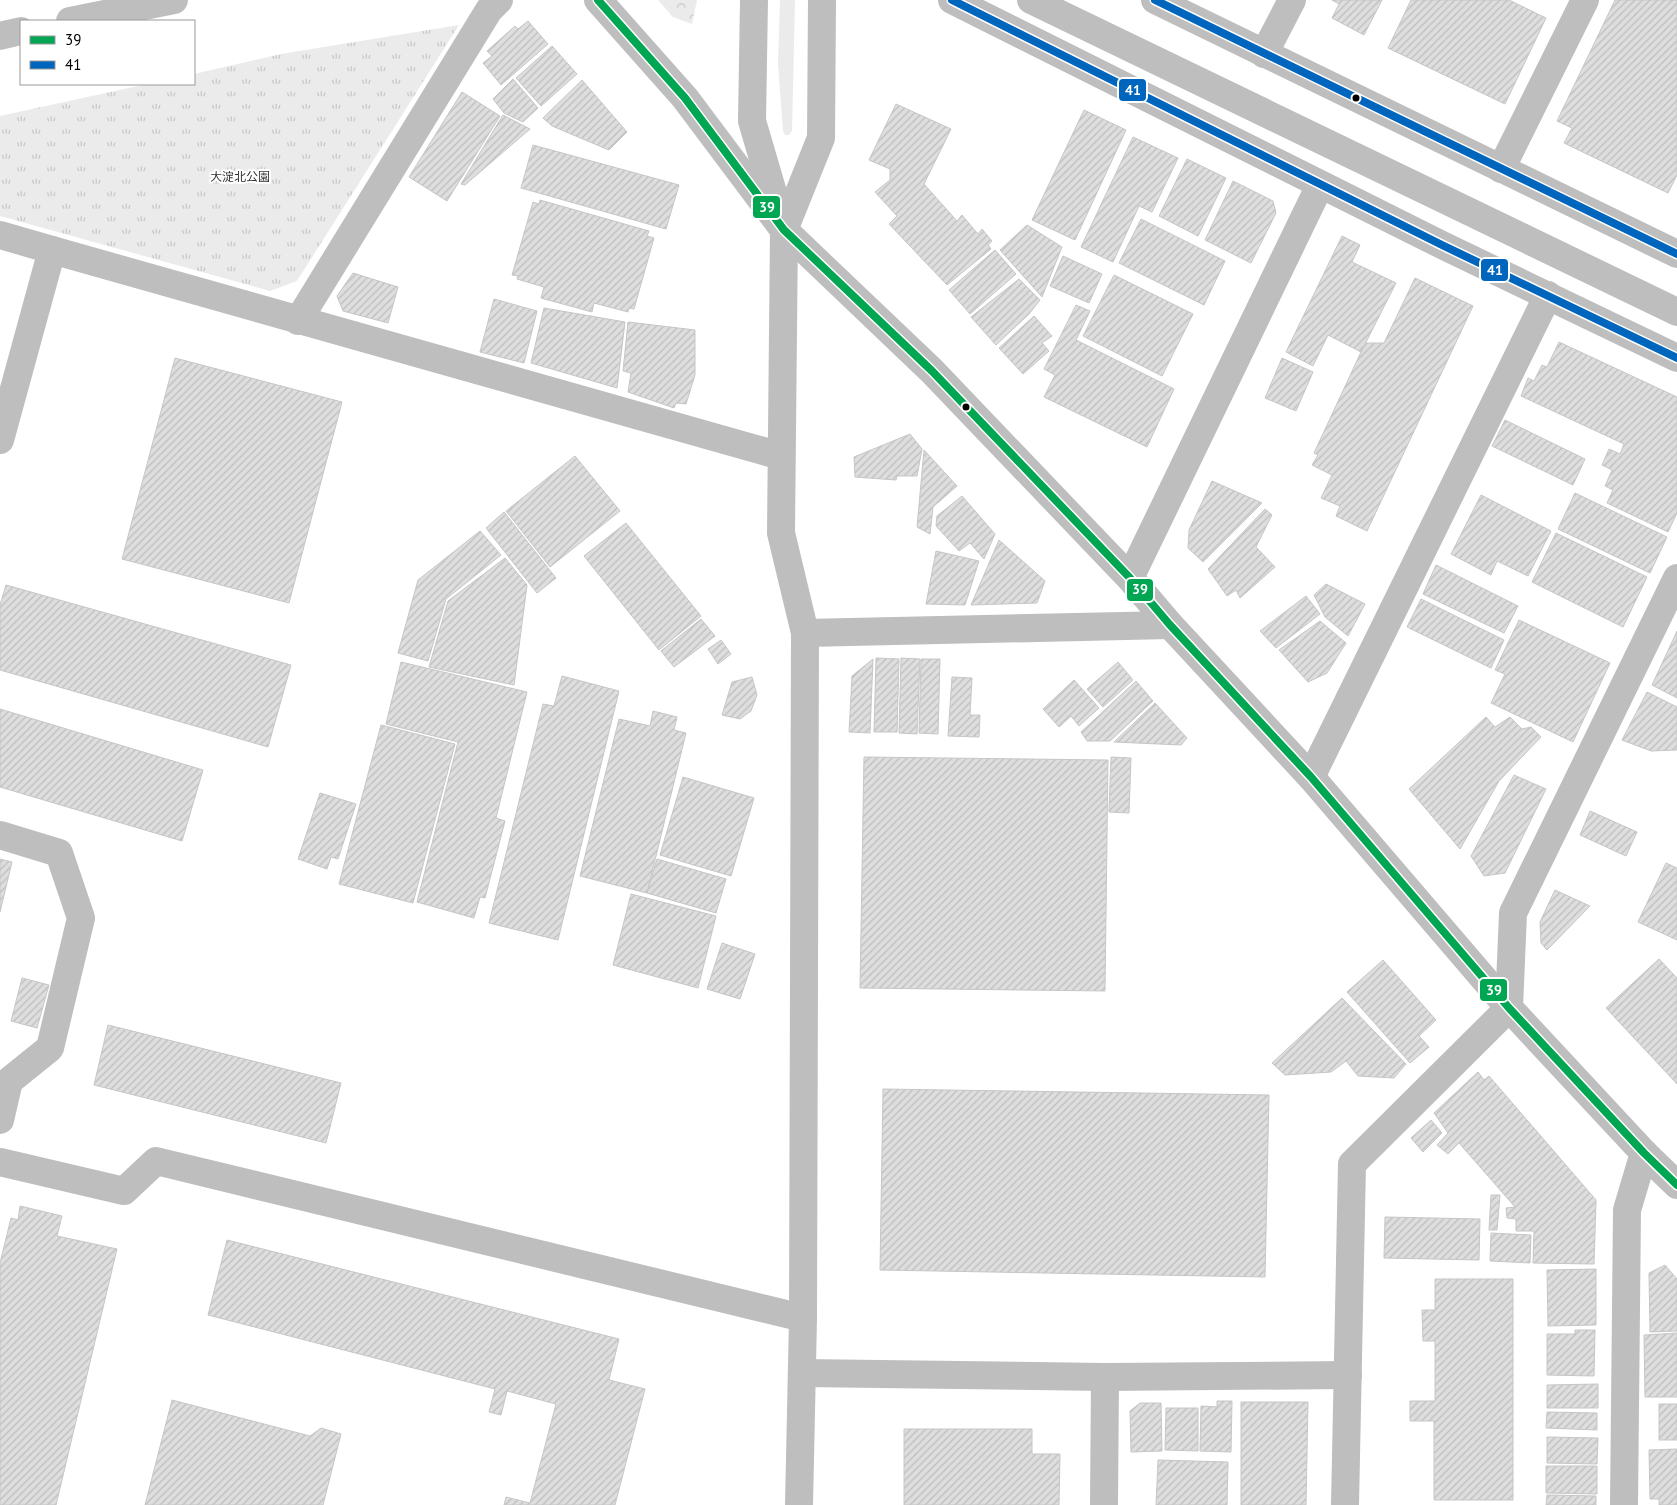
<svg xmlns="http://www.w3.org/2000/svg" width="1677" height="1505" font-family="'PT Sans','Noto Sans JP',sans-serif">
	<defs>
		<pattern id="forest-crowns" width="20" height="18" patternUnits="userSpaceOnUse" patternTransform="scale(1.25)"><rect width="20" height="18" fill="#ebebeb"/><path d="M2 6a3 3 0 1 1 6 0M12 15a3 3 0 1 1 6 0" fill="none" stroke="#c8c8c8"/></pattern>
		<pattern id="park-tufts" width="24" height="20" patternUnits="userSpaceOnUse" patternTransform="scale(1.25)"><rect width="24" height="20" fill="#ebebeb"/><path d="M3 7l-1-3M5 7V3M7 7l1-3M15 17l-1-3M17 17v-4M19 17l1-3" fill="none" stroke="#c8c8c8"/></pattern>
		<pattern id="building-hatch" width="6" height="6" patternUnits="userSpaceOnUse" patternTransform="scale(1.25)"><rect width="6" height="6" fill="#dedede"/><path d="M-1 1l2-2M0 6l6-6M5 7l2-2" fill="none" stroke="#bdbdbd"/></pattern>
	</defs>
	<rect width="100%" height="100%" fill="#fff"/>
	<polygon fill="#ebebeb" points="780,0 795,0 792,131 789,135 785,135 783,131 778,64"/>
	<polygon fill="url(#forest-crowns)" points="658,0 697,0 692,24 673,17"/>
	<polygon fill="url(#park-tufts)" points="459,25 297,281 270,291 0,216 0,116 147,84 194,84 194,74 281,54"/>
	<g fill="url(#building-hatch)" stroke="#c6c6c6">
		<polygon points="1332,0 1382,0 1364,35 1332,18 1339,4"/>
		<polygon points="1411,0 1509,0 1546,18 1505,104 1388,48"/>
		<polygon points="1615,0 1677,0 1677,175 1668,193 1564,143 1572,128 1557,121"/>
		<polygon points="528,21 548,44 501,85 483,63 492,56 487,51 515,26 518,29"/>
		<polygon points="552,46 577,74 541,106 516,78"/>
		<polygon points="513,79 538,108 523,122 504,113 493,99"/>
		<polygon points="582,80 627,132 609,150 552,126 543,118"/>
		<polygon points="462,92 500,116 447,201 409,177"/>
		<polygon points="896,104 951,129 924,184 957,221 962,215 978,234 982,229 992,241 988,245 991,249 947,285 889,224 897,216 875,192 890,180 890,169 869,160"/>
		<polygon points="1084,110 1126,130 1075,240 1032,220"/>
		<polygon points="503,115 530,129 465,185 461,184"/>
		<polygon points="1133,137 1178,158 1152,212 1139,206 1113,262 1081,247"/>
		<polygon points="533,145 679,185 666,229 521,188"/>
		<polygon points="1187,159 1226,178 1198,236 1159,216"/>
		<polygon points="1233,181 1273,201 1276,213 1251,263 1205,240"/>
		<polygon points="540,200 649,231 647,236 654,238 634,309 629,308 628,312 594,303 592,312 541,298 544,287 517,279 518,276 512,275 533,202 539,204"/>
		<polygon points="1141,219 1225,261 1204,305 1119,263"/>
		<polygon points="1027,225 1062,247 1042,297 1000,250"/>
		<polygon points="1342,236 1360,245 1352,262 1396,283 1361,352 1328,335 1313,366 1286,352"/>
		<polygon points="995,250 1016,274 970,314 949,290"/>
		<polygon points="1063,256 1102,274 1089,303 1050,286"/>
		<polygon points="353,273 398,287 388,323 343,311 337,296"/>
		<polygon points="1114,275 1193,314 1162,376 1083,336"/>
		<polygon points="1415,278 1473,306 1367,531 1336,516 1340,506 1321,498 1332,475 1312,465 1318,455 1314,453 1361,352 1366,343 1384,343"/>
		<polygon points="1019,279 1040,300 1029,314 996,345 971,317"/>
		<polygon points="494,299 537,311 524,363 480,352"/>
		<polygon points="1076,305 1090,311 1076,340 1174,389 1147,447 1044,397 1055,375 1044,369"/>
		<polygon points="544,308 625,322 617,388 531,363"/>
		<polygon points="1034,316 1052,336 1042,343 1049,351 1023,374 999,348"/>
		<polygon points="628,322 695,330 695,375 686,404 676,403 674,408 628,392 631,373 623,371"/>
		<polygon points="1559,342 1677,397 1677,513 1668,532 1607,503 1613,490 1605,486 1612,470 1602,465 1609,449 1620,454 1624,444 1521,396 1528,378 1534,381 1542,365 1547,367"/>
		<polygon points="175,358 342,402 289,603 122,559"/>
		<polygon points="1282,358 1313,372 1296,411 1265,398"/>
		<polygon points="1505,420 1585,459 1573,485 1492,446"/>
		<polygon points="910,434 922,449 917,476 897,476 896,480 855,477 854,457"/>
		<polygon points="924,450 957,486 933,507 930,534 917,527"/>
		<polygon points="575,456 620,511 550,567 506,511"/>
		<polygon points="1212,481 1262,503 1203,562 1188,548 1189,530"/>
		<polygon points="1575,493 1667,537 1650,573 1558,529"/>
		<polygon points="1481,495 1551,531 1528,576 1497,561 1491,575 1451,554"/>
		<polygon points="962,496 995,534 984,559 970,543 959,551 936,526 937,516"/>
		<polygon points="1265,509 1272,515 1256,547 1275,567 1240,598 1236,590 1227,596 1208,569"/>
		<polygon points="504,512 556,578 537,593 486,528"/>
		<polygon points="626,523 701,616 659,650 584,556"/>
		<polygon points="480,531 501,555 446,599 428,661 398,653 418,580"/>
		<polygon points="1556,533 1647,577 1623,627 1532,582"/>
		<polygon points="999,540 1045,581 1037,603 971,605"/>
		<polygon points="936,551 979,561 965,605 926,604"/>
		<polygon points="505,558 527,585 514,685 429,667 448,601"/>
		<polygon points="1436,565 1518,606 1504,633 1423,594"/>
		<polygon points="1326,584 1365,604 1348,636 1325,617 1314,595"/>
		<polygon points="6,585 291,665 268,747 0,670 0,605"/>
		<polygon points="1306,596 1320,614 1276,648 1260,631"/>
		<polygon points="1421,599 1504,640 1491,668 1407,627"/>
		<polygon points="701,619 715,636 674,667 661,651"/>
		<polygon points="1519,620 1610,663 1573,742 1491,703 1505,674 1495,670"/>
		<polygon points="1320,621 1346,643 1327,673 1308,682 1279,650"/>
		<polygon points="1677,631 1677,698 1652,685"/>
		<polygon points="721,640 731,654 718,664 708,649"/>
		<polygon points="876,658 899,659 897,732 874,732"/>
		<polygon points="901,658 920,659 917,734 899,733"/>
		<polygon points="873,659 870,733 849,732 852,676"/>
		<polygon points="921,659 940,659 938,734 919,733"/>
		<polygon points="401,662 527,692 496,818 505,821 485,898 480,897 474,918 417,902 458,742 386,724"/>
		<polygon points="1118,662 1133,680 1103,707 1087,689"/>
		<polygon points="562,676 619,691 558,940 489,923 543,704 554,706"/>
		<polygon points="752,677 757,695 751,711 740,719 722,715 732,682"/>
		<polygon points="952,677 972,678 970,715 980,715 979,737 948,736"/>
		<polygon points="1074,680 1099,708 1079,726 1071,716 1059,727 1043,709"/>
		<polygon points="1136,681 1153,701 1110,741 1087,741 1081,732"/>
		<polygon points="1647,692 1677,707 1677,750 1651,751 1622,740"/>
		<polygon points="1155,703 1187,738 1181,745 1114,742"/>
		<polygon points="0,709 203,770 182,841 0,787"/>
		<polygon points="653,711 677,717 674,730 686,733 647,893 580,876 619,719 650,726"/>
		<polygon points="1486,717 1495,727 1510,717 1522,729 1531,727 1541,737 1499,781 1460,849 1409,789"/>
		<polygon points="381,725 455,744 413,903 339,884"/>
		<polygon points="864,757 1108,760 1105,991 860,988"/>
		<polygon points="1111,757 1131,758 1129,813 1109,812"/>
		<polygon points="1514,775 1546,789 1505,873 1484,876 1471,856"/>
		<polygon points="683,777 754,798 731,876 660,855"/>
		<polygon points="320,793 356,804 338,859 331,857 327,869 298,859"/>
		<polygon points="1590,811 1637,832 1626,856 1580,835"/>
		<polygon points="0,859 12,862 0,912"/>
		<polygon points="657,859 726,879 716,913 647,893"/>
		<polygon points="1666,863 1677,868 1677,940 1638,922"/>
		<polygon points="1555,890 1590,906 1547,950 1541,943 1540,922"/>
		<polygon points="631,894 716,916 698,988 613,965"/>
		<polygon points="722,943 755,954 740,999 707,989"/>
		<polygon points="1659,959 1677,978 1677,1084 1606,1008"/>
		<polygon points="1383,960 1436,1020 1419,1036 1429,1047 1410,1063 1347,992"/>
		<polygon points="22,978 49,985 37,1028 11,1021"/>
		<polygon points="1342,998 1406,1064 1394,1078 1358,1076 1346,1061 1331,1072 1285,1075 1272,1063"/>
		<polygon points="108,1025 341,1083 326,1143 94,1085"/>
		<polygon points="1478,1072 1484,1080 1489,1076 1596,1200 1594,1264 1533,1263 1534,1231 1516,1231 1516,1219 1507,1218 1506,1208 1515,1207 1459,1143 1448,1154 1437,1145 1448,1133 1434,1113"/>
		<polygon points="883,1089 1269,1095 1265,1277 880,1270"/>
		<polygon points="1431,1120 1442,1133 1423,1152 1411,1138"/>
		<polygon points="1491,1195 1500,1195 1497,1230 1489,1230"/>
		<polygon points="20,1206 62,1216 57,1236 117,1249 56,1505 0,1505 0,1263 11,1218 18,1220"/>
		<polygon points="1385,1217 1480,1219 1479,1260 1384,1258"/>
		<polygon points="1491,1233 1531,1235 1530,1263 1490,1261"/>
		<polygon points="227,1240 619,1339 609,1380 645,1389 615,1505 504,1505 506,1497 530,1503 556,1404 507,1391 501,1415 489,1412 495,1389 208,1315"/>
		<polygon points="1665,1265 1677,1279 1677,1331 1650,1332 1649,1273"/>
		<polygon points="1596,1269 1596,1325 1548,1326 1547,1270"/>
		<polygon points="1435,1279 1513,1279 1513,1500 1434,1500 1434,1421 1410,1421 1410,1401 1435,1401 1435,1341 1423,1341 1422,1310 1435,1310"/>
		<polygon points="1575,1330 1595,1330 1594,1376 1547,1375 1547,1334 1575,1334"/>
		<polygon points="1677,1333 1677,1397 1645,1397 1644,1335"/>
		<polygon points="1598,1384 1598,1408 1547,1408 1547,1385"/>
		<polygon points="172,1400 310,1436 321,1428 341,1434 323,1505 145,1505"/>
		<polygon points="1217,1401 1232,1401 1231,1452 1200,1451 1201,1406 1217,1407"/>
		<polygon points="1241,1402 1308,1402 1306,1505 1241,1505"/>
		<polygon points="1140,1403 1161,1403 1162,1451 1131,1452 1130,1411"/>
		<rect x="1659" y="1404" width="18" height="36"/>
		<polygon points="1166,1408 1198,1408 1198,1451 1165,1450"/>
		<polygon points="1547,1412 1597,1413 1597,1430 1546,1428"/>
		<polygon points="904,1429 1032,1429 1032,1454 1060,1454 1059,1505 904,1505"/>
		<polygon points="1547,1437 1598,1438 1597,1464 1547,1463"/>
		<polygon points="1677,1449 1677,1505 1659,1505 1659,1499 1650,1499 1649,1450"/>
		<polygon points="1158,1460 1228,1462 1227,1505 1156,1505"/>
		<polygon points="1546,1466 1597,1466 1597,1494 1546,1493"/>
		<polygon points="1547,1495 1596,1496 1596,1505 1546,1505"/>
	</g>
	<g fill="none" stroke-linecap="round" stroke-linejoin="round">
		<g stroke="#bebebe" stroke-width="28">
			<polyline points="598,0 685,98 784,230 932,371 1130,578 1170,625 1311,777 1509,1008 1644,1153 1677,1185"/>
			<polyline points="754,0 752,121 784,230 781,533 805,633 803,1318 799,1505"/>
			<polyline points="1264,54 1292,0"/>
			<polyline points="1501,169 1585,0"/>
			<polyline points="784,230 821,138 822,0"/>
			<polyline points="0,235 52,250"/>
			<polyline points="298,321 489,10 499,0"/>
			<polyline points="0,440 52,250 781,456"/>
			<polyline points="1130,578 1320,185"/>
			<polyline points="805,633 1170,625"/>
			<polyline points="1311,777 1548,295"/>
			<polyline points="0,835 59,853 81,918 50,1048 9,1081 0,1120"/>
			<polyline points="0,1162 124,1191 156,1161 803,1318"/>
			<polyline points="802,1373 1105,1377 1348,1375"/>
			<polyline points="1104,1505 1105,1377"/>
			<polyline points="1345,1505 1352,1164 1509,1008 1513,913 1677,578"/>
			<polyline points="1624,1505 1627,1210 1644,1153"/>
		</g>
		<g stroke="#bebebe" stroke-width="28">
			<polyline points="952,0 1442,245 1677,358"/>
			<polyline points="1155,0 1677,254"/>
		</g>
		<g stroke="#bebebe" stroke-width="28">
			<polyline points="1031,0 1677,312"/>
			<polyline points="70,21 174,0"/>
			<polyline points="0,36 21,31"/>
		</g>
		<g stroke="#fff" stroke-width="11">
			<polyline id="bus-1" points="598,0 685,98 784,230 932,371 1130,578 1170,625 1311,777 1509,1008 1644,1153 1677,1185"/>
		</g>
		<g stroke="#fff" stroke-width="11">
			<g id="bus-2">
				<polyline points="952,0 1442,245 1677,358"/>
				<polyline points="1155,0 1677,254"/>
			</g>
		</g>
		<use href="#bus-1" stroke="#00a651" stroke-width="8"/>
		<use href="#bus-2" stroke="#0065bd" stroke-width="8"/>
	</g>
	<g fill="#000" stroke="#fff" stroke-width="2">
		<circle cx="1356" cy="98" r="4.5"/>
		<circle cx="966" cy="407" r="4.5"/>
	</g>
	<g text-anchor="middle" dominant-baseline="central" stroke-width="4" stroke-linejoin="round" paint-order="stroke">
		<g font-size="12" fill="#313131" stroke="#fff">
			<text x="240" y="176">大淀北公園</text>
		</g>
	</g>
	<g stroke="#fff" stroke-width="2">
		<rect x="1118" y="78" width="29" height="24" rx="5" fill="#0065bd"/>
		<rect x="752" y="195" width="29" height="24" rx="5" fill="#00a651"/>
		<rect x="1480" y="258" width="29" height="24" rx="5" fill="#0065bd"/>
		<rect x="1126" y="578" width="28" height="24" rx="5" fill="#00a651"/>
		<rect x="1479" y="978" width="29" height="24" rx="5" fill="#00a651"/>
	</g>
	<g font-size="14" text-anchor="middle" font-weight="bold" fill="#fff">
		<text x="1133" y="95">41</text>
		<text x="767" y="212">39</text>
		<text x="1495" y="275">41</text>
		<text x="1140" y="594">39</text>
		<text x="1494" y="995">39</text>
	</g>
	<rect x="20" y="20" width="175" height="65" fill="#ffffff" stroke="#999999"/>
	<rect x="30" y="36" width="25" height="8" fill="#00a651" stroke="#999999"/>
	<text x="65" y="45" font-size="15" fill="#000000">39</text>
	<rect x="30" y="61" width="25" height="8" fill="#0065bd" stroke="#999999"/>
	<text x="65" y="70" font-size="15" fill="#000000">41</text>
</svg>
